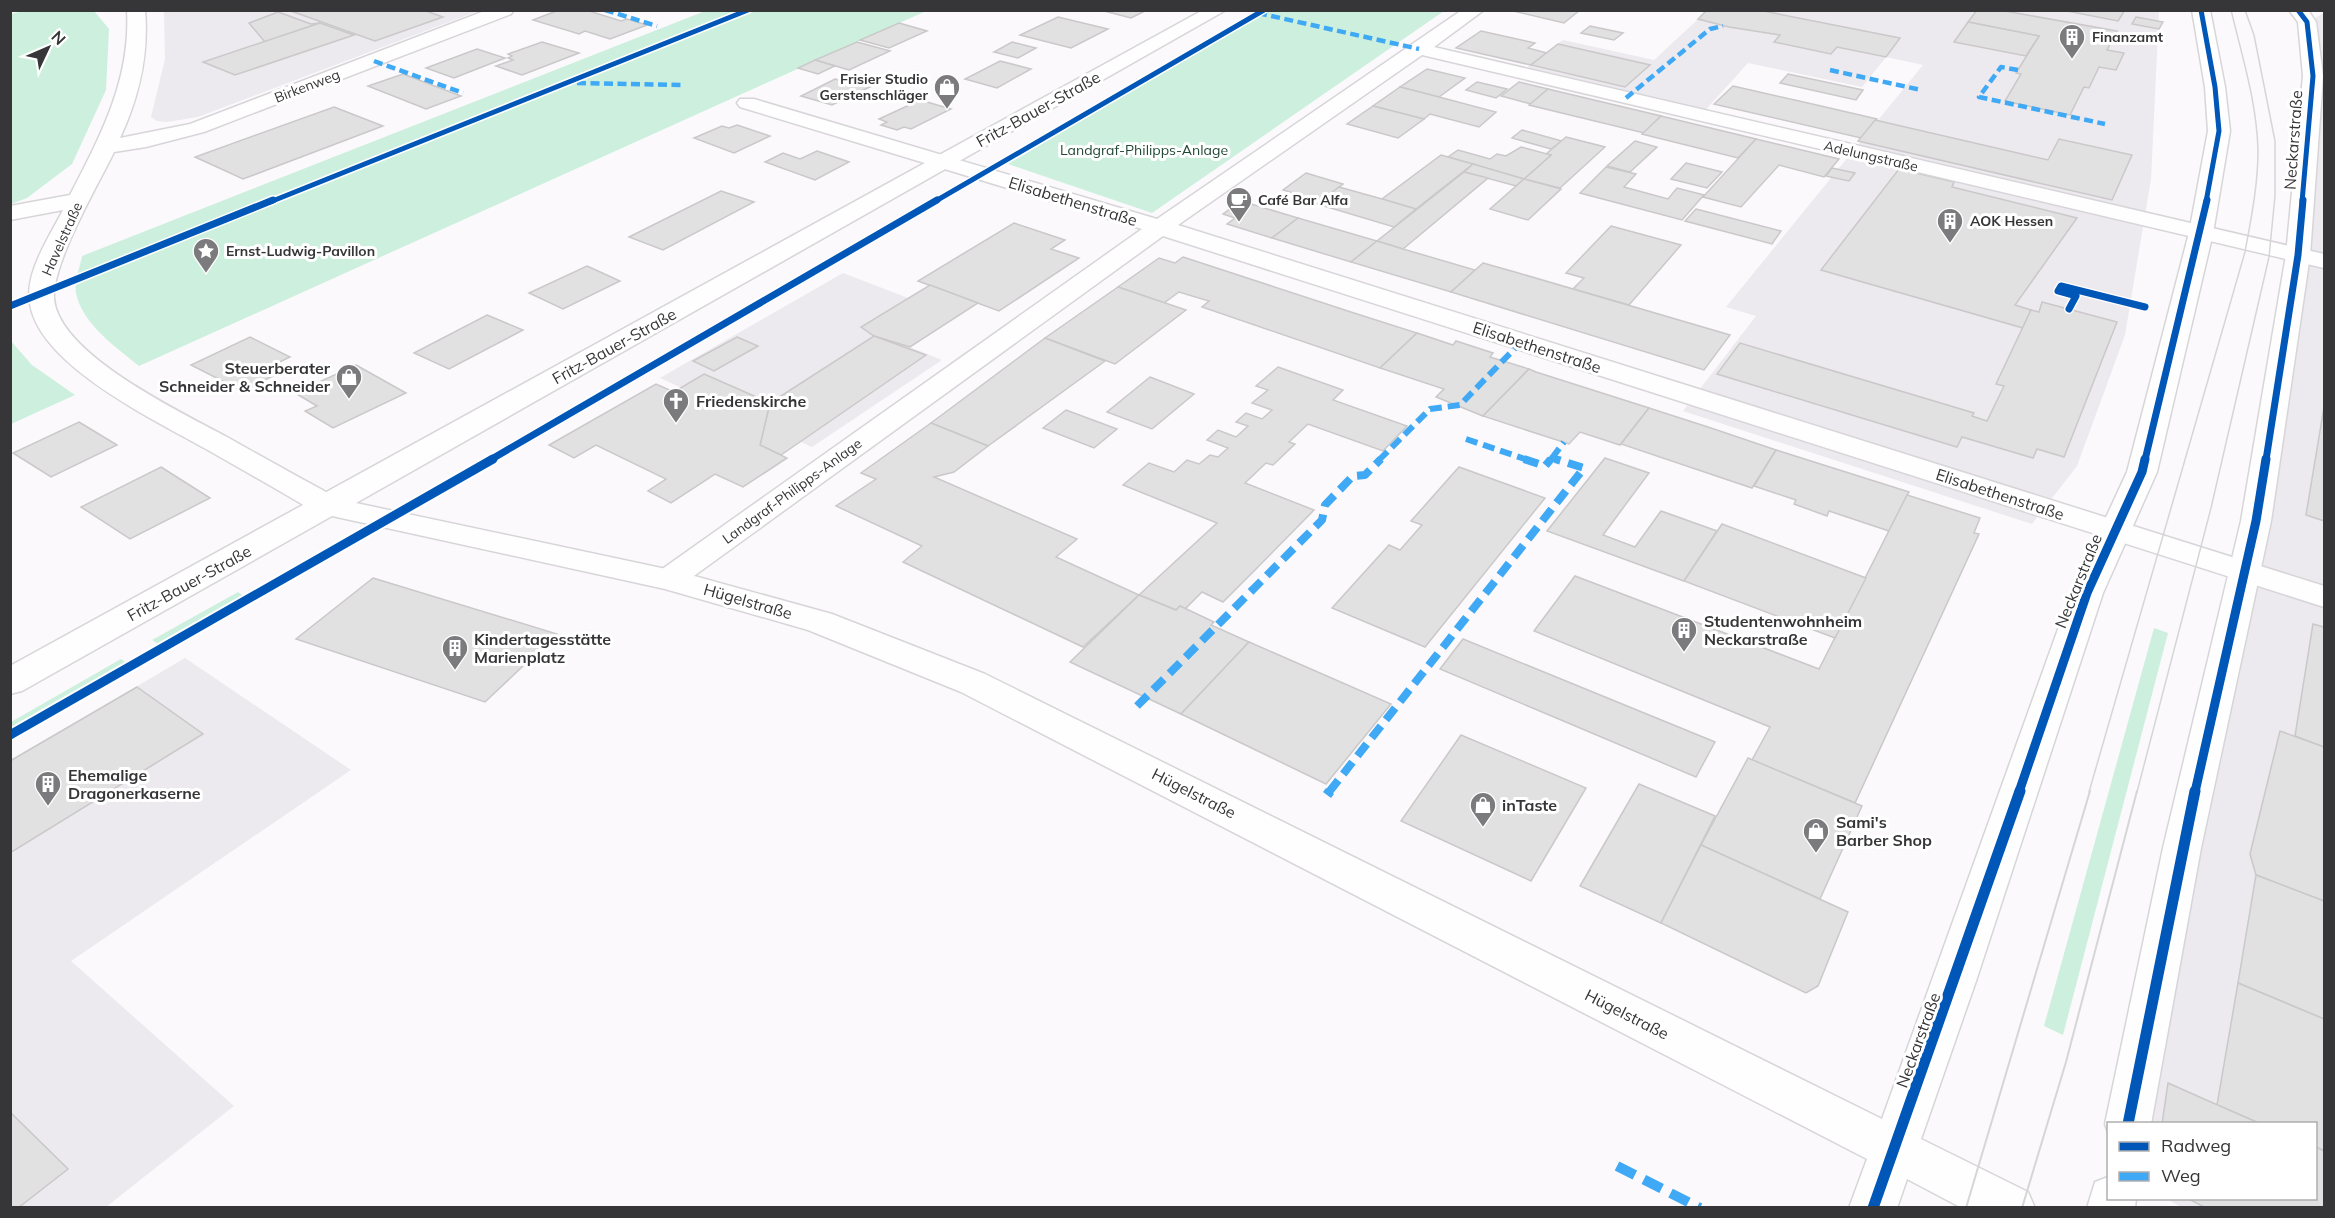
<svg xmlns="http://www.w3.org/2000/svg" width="2335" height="1218" font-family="Mulish,sans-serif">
	<rect width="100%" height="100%" fill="#fbf9fc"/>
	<g fill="#ece9ef">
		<polygon points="164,11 478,11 198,117 167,122 157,121 151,117 165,59"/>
		<polygon points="1707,11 2159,11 2151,179 2125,335 2077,466 2032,524 1683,411 1756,316 1726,307 1923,65 1886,57 1862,87 1748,63 1700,116 1520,73 1563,40 1654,60"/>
		<polygon points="2324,13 2324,1207 2181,1207 2167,1199 2316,1198 2316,1124 2138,1123 2298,255 2307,22"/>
		<polygon points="843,273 908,298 860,327 942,360 812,447 660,378"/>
		<polygon points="185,658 351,770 71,961 234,1106 106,1207 11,1207 10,761"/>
	</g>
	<g fill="#cdf0de">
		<polygon points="23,11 94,11 109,29 106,90 72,164 27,198 11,204 11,14"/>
		<path d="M705,11H926L139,366C116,347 82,324 76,293C74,282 80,267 82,256Z"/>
		<polygon points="1266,11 1444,11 1152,213 1008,164"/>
		<polygon points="10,340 32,365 75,395 11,424"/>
		<polygon points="238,592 245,597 160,645 152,640"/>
		<polygon points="2154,628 2168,633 2063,1035 2044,1026"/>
		<polygon points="121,659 128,664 11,731 11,722"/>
	</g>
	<g fill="#e2e1e2" stroke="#cac8c8" stroke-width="1.5">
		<polygon points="288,10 423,10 443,17 375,41"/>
		<polygon points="559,10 586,10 621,21 627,19 647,25 610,39 585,31 579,34 533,20"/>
		<polygon points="1100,10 1147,10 1131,18"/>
		<polygon points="1509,10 1580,10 1564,23"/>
		<polygon points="1707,10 1758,10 1900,38 1886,57 1837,47 1831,54 1774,42 1780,35 1729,27 1698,19"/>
		<polygon points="1977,10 1999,10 2117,31 2107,50 2124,53 2116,70 2099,67 2089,88 2084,87 2070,115 2005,101 2021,74 2016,73 2039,36 1968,22"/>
		<polygon points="2062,10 2125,10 2118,21"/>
		<polygon points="278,12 311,24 320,23 265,42 249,23"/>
		<polygon points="1058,17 1108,29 1071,48 1020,35"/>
		<polygon points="2136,17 2163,22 2159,29 2132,24"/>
		<polygon points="1968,22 2039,36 2026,56 1954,42"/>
		<polygon points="320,23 354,35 235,75 203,62"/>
		<polygon points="899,23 927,31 889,48 860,40"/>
		<polygon points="1590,26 1623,33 1614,40 1581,33"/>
		<polygon points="1481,31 1535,43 1528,48 1547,53 1531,65 1456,48"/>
		<polygon points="542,42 579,53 522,75 496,66 513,60 508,58 512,56 508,54"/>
		<polygon points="857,42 890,51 849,70 815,60"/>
		<polygon points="1012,42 1036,48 1018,58 994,52"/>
		<polygon points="1558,44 1646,64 1650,65 1625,87 1531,65"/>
		<polygon points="477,49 505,58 454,78 426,68"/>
		<polygon points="815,60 835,66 818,74 798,68"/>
		<polygon points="1000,61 1031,69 997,88 965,79"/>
		<polygon points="1427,69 1465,78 1439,97 1400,87"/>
		<polygon points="403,74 461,96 426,109 368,86"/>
		<polygon points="1788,74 1863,90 1856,100 1780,83"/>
		<polygon points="835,79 852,84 861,79 876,84 832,105 801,96"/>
		<polygon points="1477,82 1507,89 1496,98 1466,90"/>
		<polygon points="1519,82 1548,89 1531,104 1501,96"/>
		<polygon points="1733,86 1808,103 1877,119 1861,138 1714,104"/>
		<polygon points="1400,87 1439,97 1496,112 1479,127 1430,114 1424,119 1373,106"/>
		<polygon points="1548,89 1661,116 1644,133 1529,105"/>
		<polygon points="920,100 951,109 911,129 904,127 897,130 881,125 887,122 879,119"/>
		<polygon points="1373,106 1424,119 1398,138 1347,124"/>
		<polygon points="334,107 383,126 243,179 195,157"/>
		<polygon points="1661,116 1756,139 1738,158 1642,134"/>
		<polygon points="1875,120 2048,160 2059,139 2132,155 2112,200 1858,141"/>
		<polygon points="737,125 770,136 734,153 694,138 722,126 729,128"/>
		<polygon points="1522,130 1562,141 1551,149 1512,138"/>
		<polygon points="1566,137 1605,147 1560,188 1524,179 1551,155 1546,154"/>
		<polygon points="1756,139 1839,159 1824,177 1779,165 1741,207 1703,197"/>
		<polygon points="1635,141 1657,147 1630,172 1607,166"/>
		<polygon points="1521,147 1551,155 1524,179 1448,157 1458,150 1490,159 1497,154 1506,156"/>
		<polygon points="817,151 849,162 815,180 765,162 783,153 800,159"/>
		<polygon points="1441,155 1473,164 1416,209 1382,199"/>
		<polygon points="1686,163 1722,172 1707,188 1671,179"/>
		<polygon points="1473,164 1524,179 1516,186 1464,172"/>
		<polygon points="1606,167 1636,174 1624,187 1668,199 1677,188 1704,195 1682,220 1580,193"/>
		<polygon points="1832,168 1855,173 1849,181 1826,176"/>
		<polygon points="1899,169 1954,182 1952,187 2077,218 2015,305 2031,310 2023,328 1821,270"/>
		<polygon points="1464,172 1488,178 1403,249 1377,241"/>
		<polygon points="1306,173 1343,184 1321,201 1283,190"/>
		<polygon points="1524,179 1561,189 1528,220 1490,209"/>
		<polygon points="1339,187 1382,199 1416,209 1394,227 1317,204"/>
		<polygon points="721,191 754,202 663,250 629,237"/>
		<polygon points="1241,201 1298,218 1272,238 1227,224 1235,218 1223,214"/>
		<polygon points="1696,209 1781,231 1772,244 1685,221"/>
		<polygon points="1298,218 1377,241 1351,262 1272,238"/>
		<polygon points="1014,223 1065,240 1051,249 1079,258 999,311 918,281"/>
		<polygon points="1611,226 1681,245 1629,305 1573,289 1584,278 1566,273"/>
		<polygon points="1377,241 1403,249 1475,270 1451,292 1351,262"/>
		<polygon points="1183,257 1354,313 1417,333 1380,368 1202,307 1209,301 1179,292 1164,303 1118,287 1159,258 1175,263"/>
		<polygon points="1483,263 1515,272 1730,335 1704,370 1451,292"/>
		<polygon points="587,266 620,281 563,309 529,293"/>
		<polygon points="930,285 978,303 910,347 874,336 861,327"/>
		<polygon points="1118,287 1186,310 1115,364 1045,338"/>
		<polygon points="2042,302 2117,322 2064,457 2037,449 2033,458 1962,437 1957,447 1717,374 1740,343 1974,413 1972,416 1987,421 2004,386 1996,384 2031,310 2039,312"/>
		<polygon points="487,315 523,330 449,369 414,353"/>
		<polygon points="1417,333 1453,345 1456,341 1493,353 1490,357 1529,369 1483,416 1436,397 1444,389 1380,368"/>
		<polygon points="874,336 926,355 781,455 760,445 770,403"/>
		<polygon points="250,337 290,357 261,371 273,376 242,391 191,365"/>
		<polygon points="737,337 758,346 714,371 693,361"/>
		<polygon points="1045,338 1105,361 988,446 931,423"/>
		<polygon points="356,365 406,393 333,428 305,411 317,406 295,393"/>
		<polygon points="1278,367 1343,390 1333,400 1407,426 1383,451 1308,424 1289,442 1295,444 1273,465 1266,463 1245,483 1314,510 1256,569 1223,602 1202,592 1185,609 1180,606 1176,610 1139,595 1217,523 1123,485 1149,463 1174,472 1187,460 1199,464 1210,455 1218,457 1228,448 1207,440 1218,430 1236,437 1248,426 1236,422 1246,413 1262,419 1272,410 1252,403 1268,390 1256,386"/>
		<polygon points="1529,369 1536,372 1649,408 1620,445 1580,432 1569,444 1483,416"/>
		<polygon points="704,374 770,403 760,445 787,458 743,487 715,474 671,503 648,491 666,479 596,445 574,458 549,445 656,384 674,392"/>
		<polygon points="1150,377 1194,394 1152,429 1107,412"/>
		<polygon points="2324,407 2324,521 2306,515"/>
		<polygon points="1649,408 1711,428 1776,450 1752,488 1621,444"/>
		<polygon points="1066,410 1117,429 1094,448 1043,428"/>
		<polygon points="79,422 117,445 51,477 13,453"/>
		<polygon points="931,423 988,446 954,472 934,477 1077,539 1056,557 1139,595 1083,647 903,562 922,546 836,506 876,479 861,473"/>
		<polygon points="1776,450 1909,492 1889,531 1829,511 1827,516 1794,504 1796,500 1754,486"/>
		<polygon points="1605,458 1649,473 1603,535 1635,547 1661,511 1717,531 1684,581 1547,531"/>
		<polygon points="161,467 210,498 130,539 81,507"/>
		<polygon points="1459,467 1545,498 1425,647 1332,608 1389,545 1400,550 1422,525 1411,521"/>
		<polygon points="1907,495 1980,518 1974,533 1979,534 1855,803 1752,760 1770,727 1534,631 1575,576 1819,669"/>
		<polygon points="1722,524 1866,578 1835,638 1684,581"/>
		<polygon points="373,578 557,634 485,702 296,639"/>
		<polygon points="1139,595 1176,610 1180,606 1214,622 1211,625 1249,642 1181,714 1070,662"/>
		<polygon points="2313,624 2324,627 2324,747 2295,736"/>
		<polygon points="1463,639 1715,742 1696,777 1440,669"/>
		<polygon points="1249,642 1391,704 1326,784 1181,714"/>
		<polygon points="137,687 203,734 10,853 10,761"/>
		<polygon points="2280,731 2324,747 2324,901 2256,875 2250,854"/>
		<polygon points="1461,735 1586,788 1531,881 1401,821"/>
		<polygon points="1748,758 1862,806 1820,899 1701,845"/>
		<polygon points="1639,784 1715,816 1661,923 1580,886"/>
		<polygon points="1701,845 1848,912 1818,986 1806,993 1661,923"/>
		<polygon points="2256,875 2324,901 2324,1019 2238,983"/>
		<polygon points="2238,983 2324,1019 2324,1151 2316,1147 2316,1124 2261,1124 2217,1105"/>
		<polygon points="2168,1083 2204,1099 2261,1124 2162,1124"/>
		<polygon points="10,1112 68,1169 18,1208 10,1208"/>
		<polygon points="2316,1147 2324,1151 2324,1208 2206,1208 2187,1198 2316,1198"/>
	</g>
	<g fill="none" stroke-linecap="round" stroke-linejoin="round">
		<g stroke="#d7d5d8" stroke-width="3">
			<g id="minor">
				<path d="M127,10H145C149,56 139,97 120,138L190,124L487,10H514L511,14L204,132L146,147L114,152C97,187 52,263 54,299C59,355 183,413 227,437C264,458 302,479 339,499L343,506L339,513L328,515L317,513C280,491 243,470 206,449C155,420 40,366 30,304C24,273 50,236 63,210L10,220V206L70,195C101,135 131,79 127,10Z"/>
				<polygon points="1462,10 1484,10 1434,47 2324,254 2324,268 1422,55 1178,225 2324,586 2324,607 1163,236 680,586 669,589 658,586 653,579 658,572 1142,229 740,107 737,103 740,99 754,99 1157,219"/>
			</g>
		</g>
		<g stroke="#d7d5d8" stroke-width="3">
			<g id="major">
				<polygon points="1203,10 1226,10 356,503 680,572 832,614 985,674 1882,1119 2071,593 2127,472 2189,233 2208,131 2205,87 2192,10 2210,10 2225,87 2230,131 2213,233 2157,472 2103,593 1976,981 1921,1139 2028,1192 2035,1208 1962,1208 1907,1179 1897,1208 1849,1208 1867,1159 961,692 808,630 665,589 332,516 22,691 10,694 10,666"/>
				<polygon points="2289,10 2308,10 2316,22 2323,76 2310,255 2271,521 2201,848 2151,1124 2108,1124 2108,1132 2105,1124 2163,848 2241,521 2286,255 2303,76 2298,22"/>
				<polygon points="2108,1177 2108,1198 2136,1198 2135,1208 2087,1208 2095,1182"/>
			</g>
		</g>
		<use href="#minor" fill="#fefeff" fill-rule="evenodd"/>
		<use href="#major" fill="#fefeff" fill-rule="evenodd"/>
		<g stroke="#d6d5d7" stroke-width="1.5">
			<path d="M2089,792L2245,252C2251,219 2258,185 2258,151C2257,103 2242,56 2231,10"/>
			<polyline points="2137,792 2211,508 2269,257 2275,196 2275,141 2254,35 2245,10"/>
		</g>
		<g stroke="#d6d5d7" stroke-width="2">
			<polyline points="1966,1208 2090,791"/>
			<polyline points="2022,1208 2066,1062 2137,791"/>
		</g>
		<g stroke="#3fa9f5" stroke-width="4.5" stroke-dasharray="9 4.5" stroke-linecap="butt">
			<polyline points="605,10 657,26"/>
			<polyline points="1258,13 1419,49"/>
			<polyline points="374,61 463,93"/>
			<polyline points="1830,70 1921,90"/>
			<polyline points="2018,70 2001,67 1979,97 2105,124"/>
			<polyline points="577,83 685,85"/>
			<polyline points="1626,98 1710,29 1723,26"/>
		</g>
		<g stroke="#3fa9f5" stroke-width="6" stroke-dasharray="12 6" stroke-linecap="butt">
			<polyline points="1466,439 1528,460"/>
			<polyline points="1552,458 1564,442"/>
			<polyline points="1379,460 1430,409 1460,405 1521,342"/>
			<polyline points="1550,460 1552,458 1559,460"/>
		</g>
		<g stroke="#3fa9f5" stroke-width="8" stroke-dasharray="15 8" stroke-linecap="butt">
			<polyline points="1524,459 1545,466 1551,459"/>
			<polyline points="1137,706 1322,520 1325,505 1353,476 1365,475 1381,459"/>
			<polyline points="1329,792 1584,468 1555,459"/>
		</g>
		<g stroke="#3fa9f5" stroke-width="10" stroke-dasharray="20 10" stroke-linecap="butt">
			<polyline points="1327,795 1330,791"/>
			<polyline points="1617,1166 1700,1208"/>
		</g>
		<g stroke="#fff" stroke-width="8">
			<g id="cycleway-far3">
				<polyline points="2201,10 2215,87 2219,131 2206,202"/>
				<polyline points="2298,10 2307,22 2313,76 2302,202"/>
				<polyline points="270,202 748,10"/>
				<polyline points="934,202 1264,10"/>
			</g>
		</g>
		<g stroke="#fff" stroke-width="10">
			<g id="cycleway-far2">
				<polyline points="10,306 273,200"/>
				<polyline points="2069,309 2076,296 2058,291 2061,286 2145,307"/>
				<polyline points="490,460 937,200"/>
				<polyline points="2145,460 2207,200"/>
				<polyline points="2266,460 2298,255 2303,200"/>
			</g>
		</g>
		<g stroke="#fff" stroke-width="13">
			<g id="cycleway-far1">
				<polyline points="10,735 493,459"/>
				<polyline points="2019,792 2087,593 2142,472 2145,459"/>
				<polyline points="2195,792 2256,521 2266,459"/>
			</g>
		</g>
		<g stroke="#fff" stroke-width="15">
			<g id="cycleway">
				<polyline points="2128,1124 2195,791"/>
				<polyline points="1873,1208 2020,791"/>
			</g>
		</g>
		<use href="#cycleway-far3" stroke="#0057b8" stroke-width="5"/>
		<use href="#cycleway-far2" stroke="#0057b8" stroke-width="7"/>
		<use href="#cycleway-far1" stroke="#0057b8" stroke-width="9"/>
		<use href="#cycleway" stroke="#0057b8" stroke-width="11"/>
	</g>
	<defs>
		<g id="building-pin" transform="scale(1.35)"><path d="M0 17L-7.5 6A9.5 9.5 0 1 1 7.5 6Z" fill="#7b7a7c" stroke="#fff"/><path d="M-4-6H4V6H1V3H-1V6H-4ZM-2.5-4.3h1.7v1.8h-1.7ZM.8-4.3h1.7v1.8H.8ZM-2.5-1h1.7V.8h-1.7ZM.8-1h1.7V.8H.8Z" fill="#fff"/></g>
		<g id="shop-pin" transform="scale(1.35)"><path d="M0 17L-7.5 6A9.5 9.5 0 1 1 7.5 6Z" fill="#7b7a7c" stroke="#fff"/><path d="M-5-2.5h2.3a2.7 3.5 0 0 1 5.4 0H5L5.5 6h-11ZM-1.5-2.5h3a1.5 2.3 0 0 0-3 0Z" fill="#fff"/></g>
		<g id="cafe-pin" transform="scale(1.35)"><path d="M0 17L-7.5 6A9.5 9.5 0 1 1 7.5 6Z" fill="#7b7a7c" stroke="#fff"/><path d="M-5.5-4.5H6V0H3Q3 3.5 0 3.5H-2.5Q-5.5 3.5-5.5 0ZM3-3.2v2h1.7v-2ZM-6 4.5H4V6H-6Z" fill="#fff"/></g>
		<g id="sight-pin" transform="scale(1.35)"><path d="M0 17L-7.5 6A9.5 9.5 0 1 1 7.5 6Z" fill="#7b7a7c" stroke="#fff"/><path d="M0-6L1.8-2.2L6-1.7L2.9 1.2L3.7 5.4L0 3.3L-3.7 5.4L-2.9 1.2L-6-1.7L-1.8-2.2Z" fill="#fff"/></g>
		<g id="church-pin" transform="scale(1.35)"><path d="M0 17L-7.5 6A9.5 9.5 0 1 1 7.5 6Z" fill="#7b7a7c" stroke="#fff"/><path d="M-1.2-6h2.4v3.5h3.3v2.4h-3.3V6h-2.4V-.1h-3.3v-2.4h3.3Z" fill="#fff"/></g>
	</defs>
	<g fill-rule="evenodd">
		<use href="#building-pin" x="2072" y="37"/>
		<use href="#shop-pin" x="947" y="87"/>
		<use href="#cafe-pin" x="1239" y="200"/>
		<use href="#building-pin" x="1950" y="221"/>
		<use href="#sight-pin" x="206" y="251"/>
		<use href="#shop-pin" x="349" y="377"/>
		<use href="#church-pin" x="676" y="401"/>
		<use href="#building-pin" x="1684" y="630"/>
		<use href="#building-pin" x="455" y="648"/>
		<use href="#building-pin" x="48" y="784"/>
		<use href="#shop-pin" x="1483" y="805"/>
		<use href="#shop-pin" x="1816" y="831"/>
	</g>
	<g text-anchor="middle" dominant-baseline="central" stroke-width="6" stroke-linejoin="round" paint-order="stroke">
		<g font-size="14" font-weight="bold" fill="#363537" stroke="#fff" text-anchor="start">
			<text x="2092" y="37">Finanzamt</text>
			<text x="928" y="79" text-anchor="end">Frisier Studio<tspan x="928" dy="16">Gerstenschläger</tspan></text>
			<text x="1258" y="200">Café Bar Alfa</text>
			<text x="1970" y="221">AOK Hessen</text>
			<text x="226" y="251">Ernst-Ludwig-Pavillon</text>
		</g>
		<g font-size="14" fill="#363537" stroke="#fff">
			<text transform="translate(307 86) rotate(-21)">Birkenweg</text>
			<text transform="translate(1871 156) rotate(13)">Adelungstraße</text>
			<text transform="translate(62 239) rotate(-66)">Havelstraße</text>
			<text transform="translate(792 491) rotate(-36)">Landgraf-Philipps-Anlage</text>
		</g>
		<g font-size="14" fill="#214835" stroke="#fff">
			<text x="1144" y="150">Landgraf-Philipps-Anlage</text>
		</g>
		<g font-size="16" fill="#363537" stroke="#fff">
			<text transform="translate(1038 109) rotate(-29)">Fritz-Bauer-Straße</text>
			<text transform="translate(2293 140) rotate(-86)">Neckarstraße</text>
			<text transform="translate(1073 201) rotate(17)">Elisabethenstraße</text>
			<text transform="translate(614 346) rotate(-29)">Fritz-Bauer-Straße</text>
			<text transform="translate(1537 347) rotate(18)">Elisabethenstraße</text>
			<text transform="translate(2000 494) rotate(18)">Elisabethenstraße</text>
			<text transform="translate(2078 581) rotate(-68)">Neckarstraße</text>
			<text transform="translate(189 583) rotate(-29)">Fritz-Bauer-Straße</text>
			<text transform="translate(748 601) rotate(16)">Hügelstraße</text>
			<text transform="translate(1194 793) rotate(27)">Hügelstraße</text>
			<text transform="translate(1627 1014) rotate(27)">Hügelstraße</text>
			<text transform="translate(1918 1040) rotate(-70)">Neckarstraße</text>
		</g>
		<g font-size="16" font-weight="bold" fill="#363537" stroke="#fff" text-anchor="start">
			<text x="330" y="368" text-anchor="end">Steuerberater<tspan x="330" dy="18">Schneider &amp; Schneider</tspan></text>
			<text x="696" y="401">Friedenskirche</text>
			<text x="1704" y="621">Studentenwohnheim<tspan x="1704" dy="18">Neckarstraße</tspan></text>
			<text x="474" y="639">Kindertagesstätte<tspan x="474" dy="18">Marienplatz</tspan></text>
			<text x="68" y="775">Ehemalige<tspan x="68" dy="18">Dragonerkaserne</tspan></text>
			<text x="1502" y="805">inTaste</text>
			<text x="1836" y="822">Sami's<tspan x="1836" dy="18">Barber Shop</tspan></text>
		</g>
	</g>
	<rect width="2335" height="1218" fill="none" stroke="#363537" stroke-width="24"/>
	<rect x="2107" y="1122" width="210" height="78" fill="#ffffff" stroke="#afaeaf" stroke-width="1.5"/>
	<rect x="2119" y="1142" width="30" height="9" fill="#0057b8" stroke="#afaeaf" stroke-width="1.5"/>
	<text x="2161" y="1152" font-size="18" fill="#363537">Radweg</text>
	<rect x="2119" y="1172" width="30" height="9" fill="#3fa9f5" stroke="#afaeaf" stroke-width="1.5"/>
	<text x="2161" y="1182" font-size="18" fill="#363537">Weg</text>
	<g transform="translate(48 48) rotate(46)" stroke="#ffffff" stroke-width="4.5" paint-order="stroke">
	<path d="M0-4.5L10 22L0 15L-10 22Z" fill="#363537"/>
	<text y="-9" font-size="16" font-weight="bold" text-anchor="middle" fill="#363537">N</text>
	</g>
</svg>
